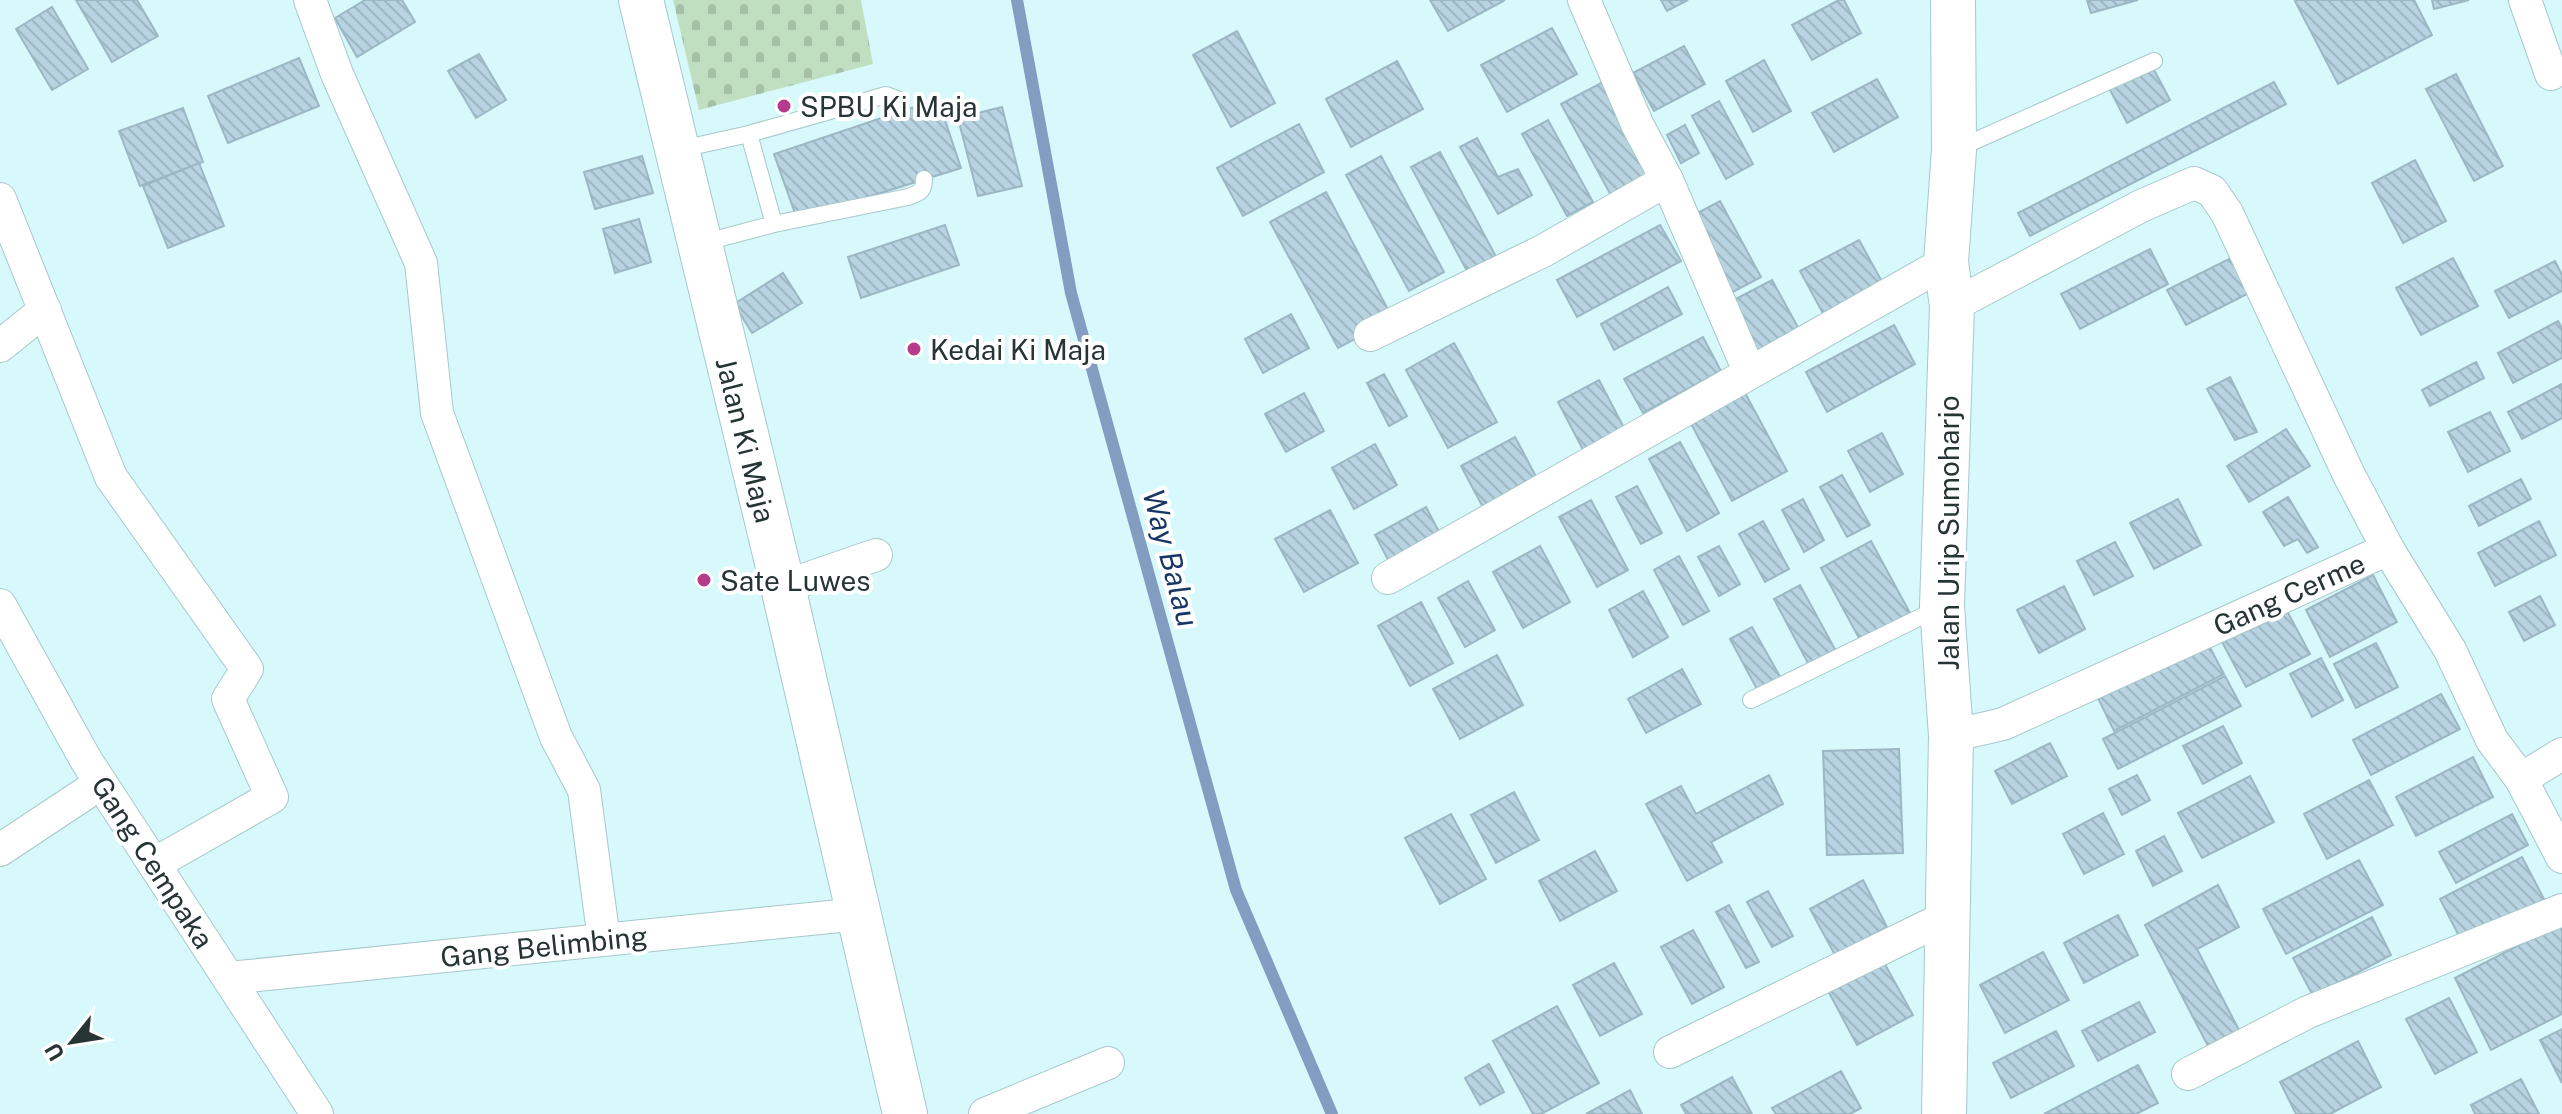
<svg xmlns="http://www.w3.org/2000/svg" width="2562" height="1114" font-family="'Public Sans',sans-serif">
	<defs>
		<pattern id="cemetery-stones" width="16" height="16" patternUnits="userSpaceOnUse" patternTransform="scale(2)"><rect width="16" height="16" fill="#c0dfc1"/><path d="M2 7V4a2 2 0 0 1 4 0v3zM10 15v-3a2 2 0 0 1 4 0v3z" fill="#a5c0a6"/></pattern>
		<pattern id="building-back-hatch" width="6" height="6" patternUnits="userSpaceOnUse" patternTransform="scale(2)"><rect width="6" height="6" fill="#b8d3e1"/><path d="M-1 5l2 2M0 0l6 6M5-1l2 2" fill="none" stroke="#9eb6c2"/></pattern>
	</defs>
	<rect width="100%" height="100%" fill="#d7f9fc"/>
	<polygon fill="url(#cemetery-stones)" points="673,0 861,0 873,64 699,110"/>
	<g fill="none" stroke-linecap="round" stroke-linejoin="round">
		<polyline stroke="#839cc2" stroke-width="12" points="1017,0 1071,293 1236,890 1332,1114"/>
	</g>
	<g fill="url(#building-back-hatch)" stroke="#9cb7c4" stroke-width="2">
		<polygon points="76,0 137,0 158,36 112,62"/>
		<polygon points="365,0 402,0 415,22 357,57 335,18"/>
		<polygon points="1430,0 1505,0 1448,31"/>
		<polygon points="1661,0 1688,0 1667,11"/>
		<polygon points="1839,0 1844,0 1861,33 1812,60 1792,25"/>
		<polygon points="2087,0 2138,0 2091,13"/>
		<polygon points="2298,0 2414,0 2432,35 2338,84 2295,1"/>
		<polygon points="2432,0 2469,0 2434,9"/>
		<polygon points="52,7 88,69 52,90 16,29"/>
		<polygon points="1552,28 1577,74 1507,112 1481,65"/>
		<polygon points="1237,31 1275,103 1231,127 1193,55"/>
		<polygon points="1684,46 1705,84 1654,111 1633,73"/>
		<polygon points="479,54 506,100 476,118 448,71"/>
		<polygon points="299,58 319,106 228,143 208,96"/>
		<polygon points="1764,60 1791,111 1753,132 1726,81"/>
		<polygon points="1397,61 1423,109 1351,147 1326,99"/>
		<polygon points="2152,66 2170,100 2127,123 2109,88"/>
		<polygon points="2456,74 2503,166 2474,181 2426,89"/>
		<polygon points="1877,79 1898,117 1834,152 1812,113"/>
		<polygon points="1605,81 1656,177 1613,199 1561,104"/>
		<polygon points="2274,82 2286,104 2030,236 2018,213"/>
		<polygon points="938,99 961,168 797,219 774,154"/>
		<polygon points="1719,101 1753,164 1726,179 1692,116"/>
		<polygon points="1002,107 1022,186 978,196 958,118"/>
		<polygon points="183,108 203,162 140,186 119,131"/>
		<polygon points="1548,120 1593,202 1567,216 1522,134"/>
		<polygon points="1299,124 1324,172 1243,216 1217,168"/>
		<polygon points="1685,125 1699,153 1681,163 1667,135"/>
		<polygon points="1477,138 1498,177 1518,169 1532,195 1498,214 1460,147"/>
		<polygon points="1440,152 1501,266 1473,282 1411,167"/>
		<polygon points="642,156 653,193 595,209 584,172"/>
		<polygon points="1381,156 1444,272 1409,291 1346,175"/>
		<polygon points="2415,160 2446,221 2403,243 2372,183"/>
		<polygon points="199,163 224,226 168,248 143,186"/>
		<polygon points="1326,192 1393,319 1338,348 1270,222"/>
		<polygon points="1720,201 1761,277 1731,293 1690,217"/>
		<polygon points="639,219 651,262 615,273 603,229"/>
		<polygon points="945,225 959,265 861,298 848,257"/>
		<polygon points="1660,225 1681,261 1577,317 1557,280"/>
		<polygon points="1859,240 1885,287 1826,319 1800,271"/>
		<polygon points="2150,249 2168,284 2080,329 2061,294"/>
		<polygon points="2231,258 2249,293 2186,325 2167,290"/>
		<polygon points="2453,258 2478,306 2421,335 2396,288"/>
		<polygon points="2555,261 2562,275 2562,291 2509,318 2495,291"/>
		<polygon points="783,273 802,303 752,333 734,304"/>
		<polygon points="1772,280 1799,329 1757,352 1730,302"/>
		<polygon points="1668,287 1682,314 1614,350 1601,324"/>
		<polygon points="1291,314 1309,348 1263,373 1245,339"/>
		<polygon points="2558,321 2562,328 2562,358 2513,383 2498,353"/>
		<polygon points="1894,325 1915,364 1827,412 1806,372"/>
		<polygon points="1703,337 1721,371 1643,413 1624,379"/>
		<polygon points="1454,343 1497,422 1448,448 1406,370"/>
		<polygon points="2476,362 2484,378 2430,406 2422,390"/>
		<polygon points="1384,374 1407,416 1389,426 1367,383"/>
		<polygon points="2230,377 2257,432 2235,440 2207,389"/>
		<polygon points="1599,380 1634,447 1593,469 1558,402"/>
		<polygon points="2562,384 2562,418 2522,439 2508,412"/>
		<polygon points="1744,391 1787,471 1732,501 1689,420"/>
		<polygon points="1304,393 1324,431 1286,452 1265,414"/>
		<polygon points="2490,412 2510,451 2468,472 2448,432"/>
		<polygon points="2286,429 2310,466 2249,502 2227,466"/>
		<polygon points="1882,433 1903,474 1870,492 1848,451"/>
		<polygon points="1515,437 1549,501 1495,530 1461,466"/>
		<polygon points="1680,442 1719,513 1687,531 1649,459"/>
		<polygon points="1375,444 1397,485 1354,509 1332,468"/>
		<polygon points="1842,475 1870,525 1847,537 1820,487"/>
		<polygon points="2521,479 2531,499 2479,526 2469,506"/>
		<polygon points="1637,486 1662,533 1641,544 1616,497"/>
		<polygon points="2288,497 2318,547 2307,553 2298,539 2284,546 2263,512"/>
		<polygon points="1803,499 1824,540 1804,552 1782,510"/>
		<polygon points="2178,499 2201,545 2154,569 2130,523"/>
		<polygon points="1591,500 1628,570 1597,587 1559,517"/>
		<polygon points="1426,507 1446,545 1395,573 1375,535"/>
		<polygon points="1330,510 1358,563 1304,592 1275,539"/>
		<polygon points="1763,521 1789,569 1765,582 1739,534"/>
		<polygon points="2539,521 2556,555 2495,586 2478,553"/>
		<polygon points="1871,541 1910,613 1860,640 1821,568"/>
		<polygon points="2115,542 2133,576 2094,595 2077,561"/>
		<polygon points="1540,546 1570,602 1523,628 1493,572"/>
		<polygon points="1719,546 1740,584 1719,596 1698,557"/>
		<polygon points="1679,556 1709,611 1683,625 1654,570"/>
		<polygon points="2373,575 2397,622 2330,657 2306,610"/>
		<polygon points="1468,581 1495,630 1465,647 1438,598"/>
		<polygon points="1800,585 1837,653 1810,667 1774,599"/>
		<polygon points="2064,586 2085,629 2039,653 2017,610"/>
		<polygon points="1643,591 1668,637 1633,657 1609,610"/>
		<polygon points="2540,596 2555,625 2524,641 2509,612"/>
		<polygon points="1421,602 1453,663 1410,686 1378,626"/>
		<polygon points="2286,609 2310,654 2246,687 2222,642"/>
		<polygon points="1752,627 1782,680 1759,693 1730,639"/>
		<polygon points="2206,640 2224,674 2114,731 2097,696"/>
		<polygon points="2376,643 2398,687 2356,708 2334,664"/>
		<polygon points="1497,655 1523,705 1460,739 1433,689"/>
		<polygon points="2321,658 2343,700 2312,717 2290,674"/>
		<polygon points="1682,669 1701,704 1646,733 1628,699"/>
		<polygon points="2225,676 2241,706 2118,769 2103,739"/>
		<polygon points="2441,694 2460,729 2371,775 2353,740"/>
		<polygon points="2223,726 2242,763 2203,784 2183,746"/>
		<polygon points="2050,743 2067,776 2012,804 1995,771"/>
		<polygon points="1899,749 1903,853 1827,855 1823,751"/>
		<polygon points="2473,757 2493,797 2416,836 2396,797"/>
		<polygon points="1769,775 1783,804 1711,842 1722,862 1687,881 1646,804 1681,786 1696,814"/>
		<polygon points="2137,775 2150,800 2122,815 2109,789"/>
		<polygon points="2250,776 2274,822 2202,858 2178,813"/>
		<polygon points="2369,780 2393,825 2327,859 2304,814"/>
		<polygon points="1514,792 1539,840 1496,863 1471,815"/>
		<polygon points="2103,813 2124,854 2084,874 2063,834"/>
		<polygon points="1451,814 1486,879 1440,904 1405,838"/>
		<polygon points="2512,814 2528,845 2456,883 2439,852"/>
		<polygon points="2164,836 2182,871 2153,886 2136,851"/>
		<polygon points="1595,851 1617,891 1560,921 1539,881"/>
		<polygon points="2522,857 2544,899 2462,942 2440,899"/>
		<polygon points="2359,860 2383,905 2286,954 2263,909"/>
		<polygon points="1863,880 1887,927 1835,955 1810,909"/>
		<polygon points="2218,885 2239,927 2197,949 2239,1030 2208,1046 2145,925"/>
		<polygon points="1768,891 1793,936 1772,947 1747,902"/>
		<polygon points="1729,905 1759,962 1746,968 1716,912"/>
		<polygon points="2118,915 2138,955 2084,983 2064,943"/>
		<polygon points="2372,917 2391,955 2313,996 2293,958"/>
		<polygon points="2562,923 2562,1014 2491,1050 2455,978"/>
		<polygon points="1693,930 1724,987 1692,1004 1661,947"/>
		<polygon points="2043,952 2069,1000 2005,1033 1980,985"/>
		<polygon points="1882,959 1913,1015 1857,1045 1827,989"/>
		<polygon points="1614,963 1642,1014 1600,1036 1573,985"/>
		<polygon points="2449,998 2477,1052 2435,1074 2406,1019"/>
		<polygon points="2139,1002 2155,1032 2098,1061 2082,1031"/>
		<polygon points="1557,1006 1599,1083 1541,1114 1533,1114 1493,1041"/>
		<polygon points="2562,1029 2562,1083 2540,1040"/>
		<polygon points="2056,1031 2074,1066 2011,1098 1993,1063"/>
		<polygon points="2358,1041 2381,1087 2330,1114 2296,1114 2280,1082"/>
		<polygon points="1489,1064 1504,1092 1480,1105 1465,1078"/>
		<polygon points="2138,1065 2158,1103 2136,1114 2044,1114"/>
		<polygon points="1841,1071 1861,1108 1850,1114 1776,1114 1772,1108"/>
		<polygon points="1732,1077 1752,1114 1686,1114 1681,1105"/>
		<polygon points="2521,1079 2539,1114 2475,1114 2471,1105"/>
		<polygon points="1630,1090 1642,1114 1586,1114"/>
	</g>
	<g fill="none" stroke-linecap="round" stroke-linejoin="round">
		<g stroke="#a7c8ca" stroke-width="18">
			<g id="service">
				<polyline points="749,134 774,224"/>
				<polyline points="1959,148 2154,61"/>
				<polyline points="677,150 749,134 886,95 899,100 902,112"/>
				<path d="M702,243L774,224L908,197C919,193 924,192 924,179"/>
				<polyline points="1751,700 1941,607"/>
			</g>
		</g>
		<g stroke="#a7c8ca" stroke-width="34">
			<g id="minor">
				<polyline points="310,0 337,74 421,263 437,413 556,737 584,790 604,940"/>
				<polyline points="1584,0 1638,126 1667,180 1749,371"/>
				<polyline points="2525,0 2551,74"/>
				<polyline points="0,199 111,477 247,669 228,699 272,797 154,864"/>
				<polyline points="1952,306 2141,206 2194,183 2212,191 2227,213 2349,475 2388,549 2450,650 2492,740 2521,779 2562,857"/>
				<polyline points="1370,335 1543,251 1667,180"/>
				<polyline points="0,346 45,310"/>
				<polyline points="1388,578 1946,262"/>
				<polyline points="783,587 876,555"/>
				<polyline points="0,605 86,760 317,1114"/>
				<polyline points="1951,736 2003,724 2388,549"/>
				<polyline points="2521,779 2562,754"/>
				<polyline points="0,850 101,783"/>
				<polyline points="229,978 859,914"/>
				<polyline points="1670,1052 1946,917"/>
				<polyline points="2188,1074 2308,1012 2562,910"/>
				<polyline points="985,1114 1108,1063"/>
			</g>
		</g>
		<g stroke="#a7c8ca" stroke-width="46">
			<g id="secondary">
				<polyline points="641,0 783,587 905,1114"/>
				<polyline points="1944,1114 1951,736 1942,606 1952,306 1946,262 1954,150 1953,0"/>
			</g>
		</g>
		<use href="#service" stroke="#fff" stroke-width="16"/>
		<use href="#minor" stroke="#fff" stroke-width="32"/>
		<use href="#secondary" stroke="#fff" stroke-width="44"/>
	</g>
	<g fill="#b73b8c" stroke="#fff" stroke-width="3">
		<circle cx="784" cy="106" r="8"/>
		<circle cx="914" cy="349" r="8"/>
		<circle cx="704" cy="580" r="8"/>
	</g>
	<g text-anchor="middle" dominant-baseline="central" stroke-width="8" stroke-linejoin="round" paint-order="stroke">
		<g font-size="28" fill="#273435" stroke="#fff" text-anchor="start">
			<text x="800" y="106">SPBU Ki Maja</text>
			<text x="930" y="349">Kedai Ki Maja</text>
			<text x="720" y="580">Sate Luwes</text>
		</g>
		<g font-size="28" fill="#273435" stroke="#fff">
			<text transform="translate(746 440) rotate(76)">Jalan Ki Maja</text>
			<text transform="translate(1948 533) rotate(-90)">Jalan Urip Sumoharjo</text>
			<text transform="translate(2289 594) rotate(-24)">Gang Cerme</text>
			<text transform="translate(153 862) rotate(57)">Gang Cempaka</text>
			<text transform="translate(544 946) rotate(-6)">Gang Belimbing</text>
		</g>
		<g font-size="30" font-style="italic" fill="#173667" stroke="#fff">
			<text transform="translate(1171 558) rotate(75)">Way Balau</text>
		</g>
	</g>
	<g transform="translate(72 1042) rotate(240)" stroke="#ffffff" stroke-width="6" paint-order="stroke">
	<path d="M0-6L14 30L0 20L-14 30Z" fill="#273435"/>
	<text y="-12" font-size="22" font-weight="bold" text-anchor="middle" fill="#273435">U</text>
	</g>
</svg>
